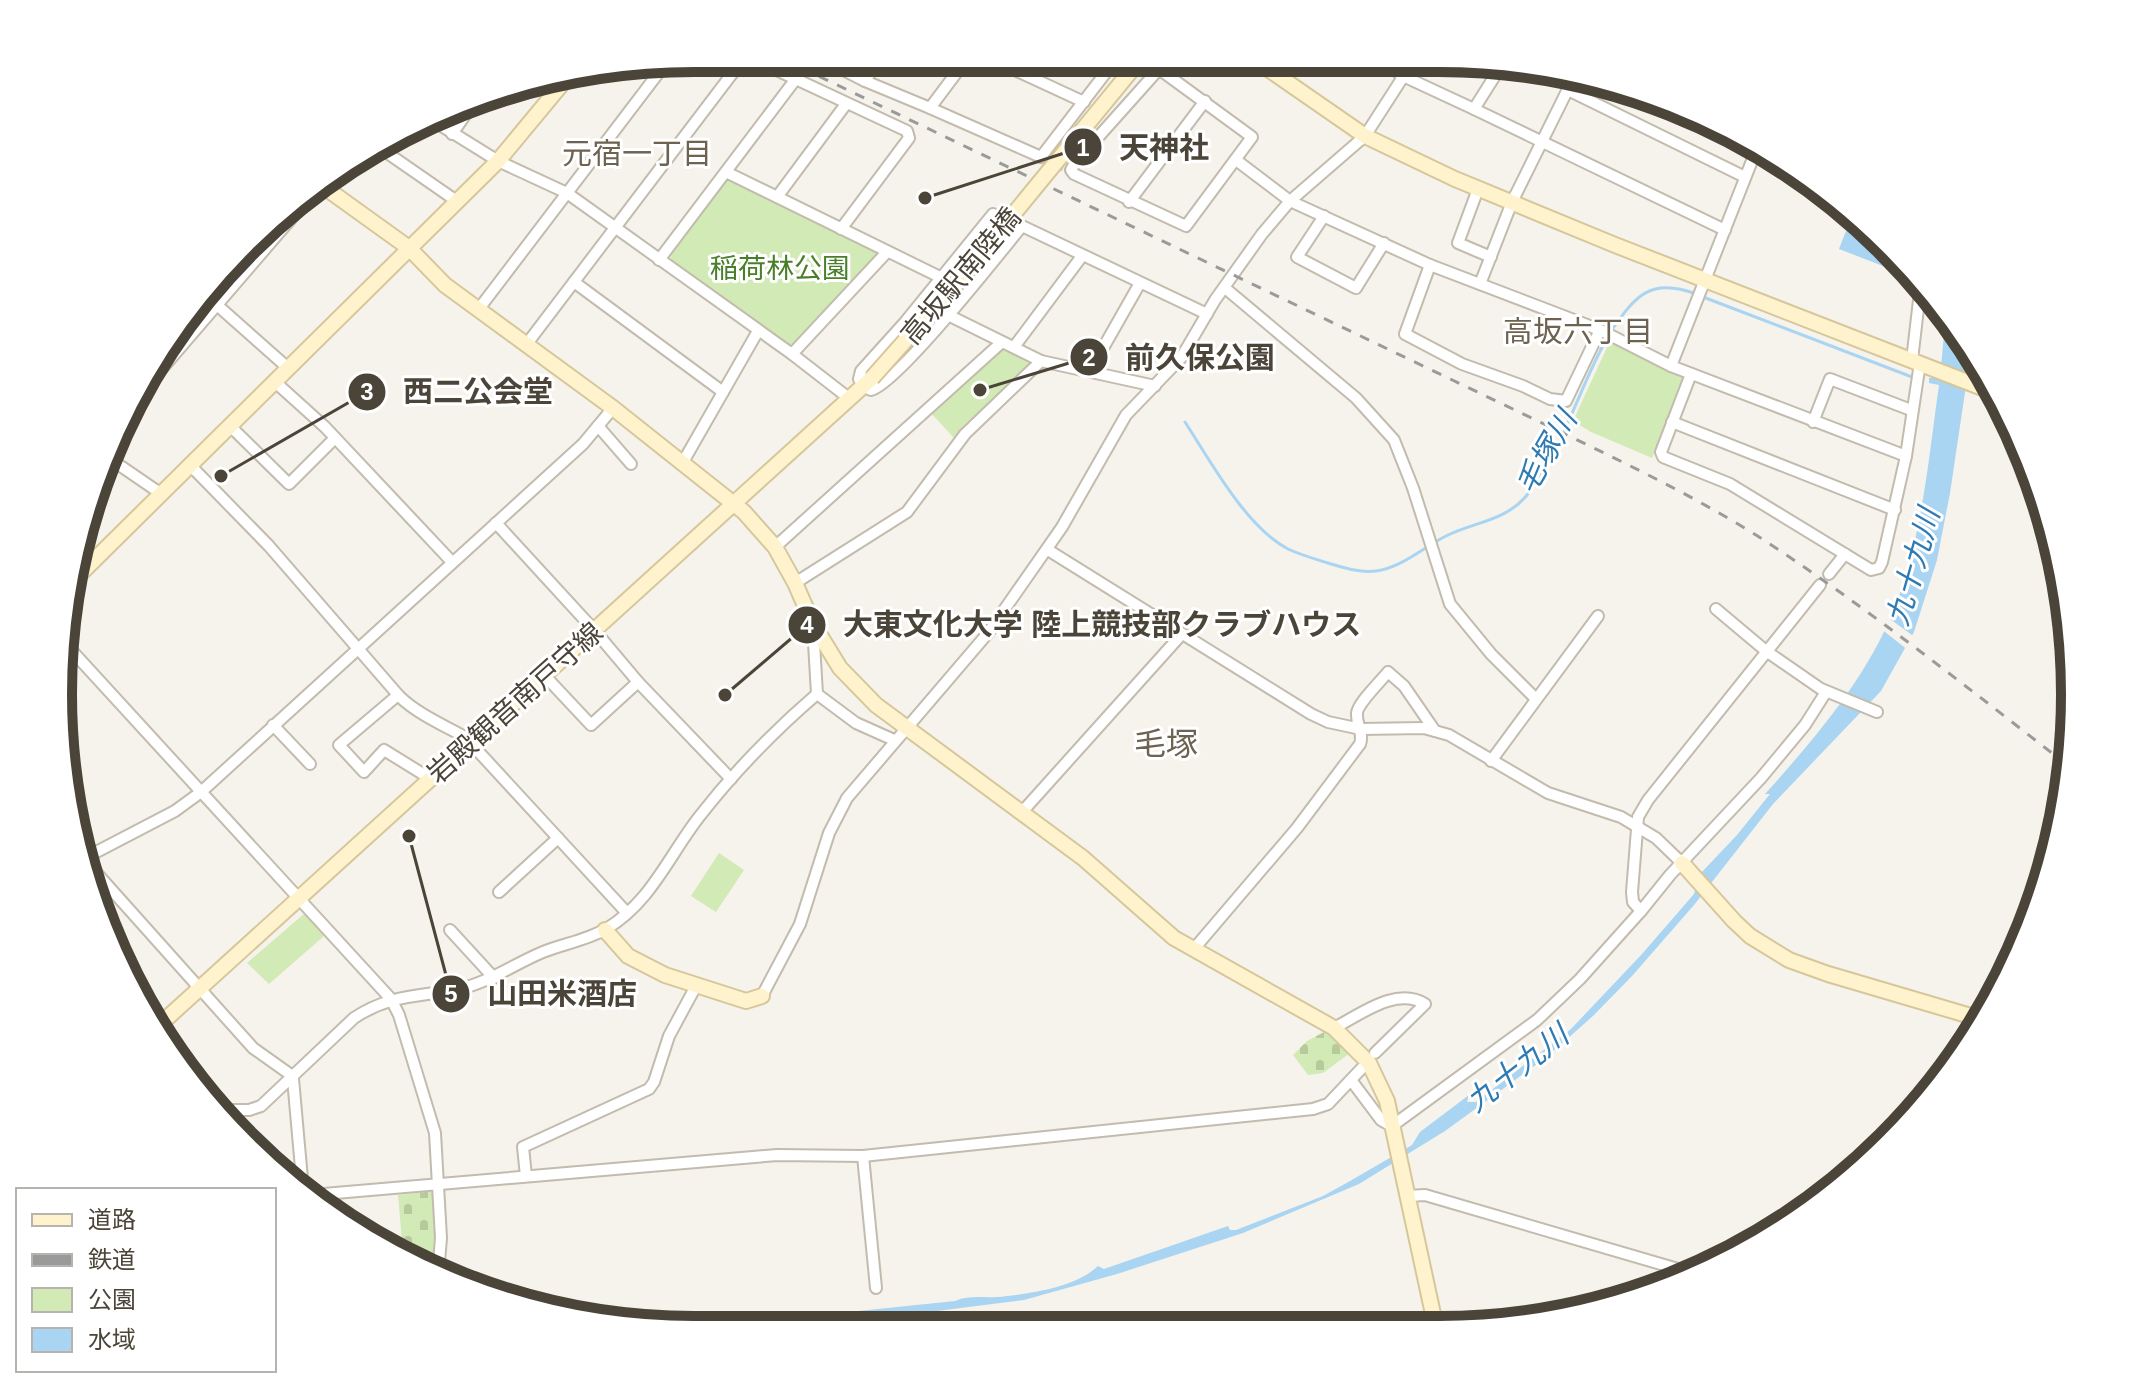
<svg xmlns="http://www.w3.org/2000/svg" width="2133" height="1388" font-family="Helvetica,'Noto Sans JP',sans-serif">
	<defs>
		<pattern id="cemetery-stones" width="16" height="16" patternUnits="userSpaceOnUse" patternTransform="scale(2)"><rect width="16" height="16" fill="#d2eab5"/><path d="M2 7V4a2 2 0 0 1 4 0v3zM10 15v-3a2 2 0 0 1 4 0v3z" fill="#b6ca9c"/></pattern>
	</defs>
	<rect width="100%" height="100%" fill="#f6f3ec"/>
	<g fill="url(#cemetery-stones)">
		<polygon points="1326,1031 1350,1053 1323,1073 1308,1075 1293,1055 1307,1041"/>
		<polygon points="435,1191 438,1221 432,1270 403,1252 398,1195"/>
	</g>
	<g fill="#d2eab5">
		<polygon points="730,179 877,251 877,258 794,344 787,344 671,261 670,253 724,182"/>
		<polygon points="254,247 255,253 226,287 218,280"/>
		<polygon points="1610,341 1682,375 1684,378 1652,458 1591,432 1573,421"/>
		<polygon points="1001,349 1029,361 1028,366 963,426 954,438 931,413"/>
		<polygon points="719,853 744,870 716,912 691,896"/>
		<polygon points="305,913 324,936 269,984 247,963"/>
	</g>
	<g fill="#a9d4f2">
		<polygon points="1846,231 1883,242 1903,263 1901,273 1839,249"/>
		<path d="M1946,312L1971,352L1950,493L1937,560L1914,632L1881,691L1773,804L1694,905L1632,976L1594,1015L1548,1056L1445,1131L1359,1184L1243,1233L1117,1274L1024,1300L929,1312L791,1325H687L727,1323L809,1312L810,1316L955,1301C969,1295 982,1298 997,1297C1028,1294 1075,1288 1098,1266L1104,1269L1228,1226L1230,1230H1236L1323,1196L1350,1181L1412,1145L1420,1132L1469,1095L1467,1102H1476L1571,1029L1642,954L1694,894L1700,874L1737,835L1770,794H1765C1817,736 1873,671 1899,596C1923,528 1929,455 1939,385L1929,383V378H1940Z"/>
	</g>
	<polygon fill="#f6f3ec" points="1886,616 1916,638 1909,651 1880,628"/>
	<g fill="none" stroke-linecap="round" stroke-linejoin="round">
		<g stroke="#a9d4f2" stroke-width="3">
			<polyline points="1703,297 1912,377"/>
			<path d="M1611,331C1636,295 1651,277 1696,294"/>
			<path d="M1185,422C1211,462 1246,527 1288,549C1301,555 1315,559 1328,563C1345,568 1359,573 1376,571C1401,568 1424,547 1446,536C1474,522 1506,521 1527,495C1563,449 1579,388 1607,338"/>
		</g>
		<polyline stroke="#d4d0c8" stroke-width="10" stroke-dasharray="10 5" stroke-linecap="butt" points="1041,157 1071,170"/>
		<g stroke="#c2bbae" stroke-width="14">
			<g id="street">
				<polyline points="751,58 907,131 909,138 841,229"/>
				<polyline points="822,59 865,81 930,108"/>
				<polyline points="966,60 930,108 1041,157 1107,71 1095,61"/>
				<polyline points="993,60 1084,102"/>
				<polyline points="1384,63 1403,76 1474,109 1503,63"/>
				<polygon points="1159,69 1252,137 1186,226 1074,174 1071,170 1075,163"/>
				<polyline points="865,81 879,59"/>
				<polyline points="1568,90 1745,177"/>
				<polyline points="1474,109 1725,230"/>
				<polyline points="432,120 498,161 567,193 792,354 887,252"/>
				<polyline points="452,134 477,98"/>
				<polyline points="388,142 383,150 458,202"/>
				<polyline points="1757,148 1671,366 1906,456 1920,363"/>
				<polyline points="1236,160 1290,201 1430,265 1600,330 1671,366"/>
				<polyline points="726,172 942,278"/>
				<polyline points="1478,189 1458,243 1491,257"/>
				<polyline points="777,197 846,104"/>
				<polyline points="1129,202 1205,101"/>
				<path d="M993,214L906,321L861,371L859,379L863,386L871,390C897,384 999,254 1022,226L1207,314"/>
				<polyline points="1324,216 1297,257 1356,288 1384,243"/>
				<polyline points="659,260 795,80"/>
				<polyline points="1430,265 1405,334 1462,364 1523,386 1550,399 1566,401 1600,330"/>
				<polyline points="574,282 723,392"/>
				<polyline points="1480,284 1512,202 1573,79"/>
				<polyline points="1225,288 1356,398 1394,440 1413,488 1450,604 1491,654 1535,698"/>
				<polyline points="217,305 288,368"/>
				<polyline points="478,310 666,63"/>
				<polyline points="948,315 1041,361 1155,386"/>
				<polyline points="526,345 744,58"/>
				<polyline points="1014,347 1082,256"/>
				<polyline points="792,354 850,399"/>
				<polyline points="1912,360 1921,283"/>
				<polyline points="1090,371 1140,283"/>
				<polyline points="1691,374 1661,452 1663,457 1730,484 1871,570 1879,568 1882,562 1906,456"/>
				<polyline points="274,381 325,427 452,562"/>
				<polyline points="148,385 321,184"/>
				<polyline points="1672,422 1895,510"/>
				<polyline points="1813,422 1830,379 1911,410"/>
				<polyline points="229,425 289,484 335,438"/>
				<polyline points="598,426 631,464"/>
				<polyline points="109,458 160,493"/>
				<polyline points="683,462 758,331"/>
				<path d="M189,464L269,546L399,696C416,713 443,725 465,737L627,913"/>
				<polyline points="496,523 595,631 638,682 731,779"/>
				<polyline points="775,547 1002,342"/>
				<polyline points="1048,550 1311,714 1328,722 1361,729 1424,728 1449,735 1548,793 1621,817 1656,838 1682,863"/>
				<polyline points="1829,574 1845,554"/>
				<polyline points="795,583 907,512 965,434 1041,361"/>
				<polyline points="1716,609 1766,651 1821,689 1877,712"/>
				<polyline points="62,640 391,999 399,1015 435,1133 441,1238 438,1274"/>
				<polyline points="545,676 591,725 638,682"/>
				<polyline points="817,694 856,723 894,740"/>
				<polyline points="398,695 339,745 364,772 384,750 431,779"/>
				<polyline points="273,725 310,764"/>
				<polyline points="1491,761 1598,616"/>
				<polyline points="1022,812 1181,635"/>
				<polyline points="84,859 253,1048 291,1075 293,1079 303,1190"/>
				<polyline points="81,860 175,811 201,792 583,444 613,408"/>
				<polyline points="499,892 558,838"/>
				<polyline points="1641,911 1633,902 1632,892 1638,817 1648,800 1820,585"/>
				<polyline points="450,930 494,978"/>
				<path d="M1193,950L1297,828L1360,744C1364,733 1356,725 1357,713C1358,703 1381,681 1388,672L1404,686L1435,731"/>
				<polyline points="762,996 800,924 829,833 847,798 988,633 1062,527 1126,415 1181,358 1215,300 1262,234 1290,201 1365,136 1412,63"/>
				<path d="M1334,1028C1360,1015 1396,986 1425,1004L1375,1053"/>
				<polyline points="1351,1080 1381,1120 1392,1126 1537,1020 1580,979 1641,911 1670,875 1761,778 1805,725 1826,692"/>
				<path d="M220,1110H249L261,1106L354,1018C390,994 419,997 459,989C490,982 514,964 543,952C563,944 587,940 606,929C651,902 668,857 699,817C734,772 774,731 817,694L813,626"/>
				<polyline points="863,1156 876,1288"/>
				<polyline points="526,1176 523,1147 649,1089 654,1082 669,1036 696,986"/>
				<polyline points="312,1195 777,1155 863,1156 1313,1109 1328,1104 1362,1068"/>
				<polyline points="1407,1196 1425,1195 1695,1274"/>
			</g>
		</g>
		<g stroke="#d6c79b" stroke-width="18">
			<g id="secondary">
				<polyline points="1258,62 1365,136 1455,179 1615,245 1998,394"/>
				<polyline points="320,184 409,248 445,285 613,408 744,512 775,547 795,583 813,624 840,668 876,705 1083,858 1174,938 1334,1028 1369,1063 1387,1101 1436,1328"/>
				<polyline points="74,580 498,161 566,79"/>
				<polyline points="1682,863 1734,921 1750,936 1789,960 1828,974 1984,1020"/>
				<polyline points="605,930 628,956 665,975 746,1001 762,996"/>
				<polyline points="156,1028 872,378"/>
			</g>
		</g>
		<use href="#street" stroke="#fff" stroke-width="10"/>
		<use href="#secondary" stroke="#fff3cd" stroke-width="14"/>
		<path stroke="#9a9a9a" stroke-width="3" stroke-dasharray="10 10" stroke-linecap="butt" d="M783,59L1567,435C1631,466 1695,497 1756,535C1863,604 1969,689 2070,767"/>
		<g stroke="#d6c79b" stroke-width="18" stroke-linecap="butt">
			<polyline id="secondary-bridge" points="872,378 966,272 1139,61"/>
		</g>
		<use href="#secondary-bridge" stroke="#fff3cd" stroke-width="14"/>
	</g>
	<g text-anchor="middle" dominant-baseline="central" stroke-width="6" stroke-linejoin="round" paint-order="stroke">
		<g font-size="28" fill="#4a7f2a" stroke="#fff">
			<text x="780" y="268">稲荷林公園</text>
		</g>
		<g font-size="28" fill="#4b4439" stroke="#fff">
			<text transform="translate(961 276) rotate(-50)">高坂駅南陸橋</text>
			<text transform="translate(515 703) rotate(-42)">岩殿観音南戸守線</text>
		</g>
		<g font-size="30" fill="#6e6250" stroke="#fff">
			<text x="637" y="153">元宿一丁目</text>
			<text x="1578" y="331">高坂六丁目</text>
		</g>
		<g font-size="30" font-style="italic" fill="#2e7ab2" stroke="#fff">
			<text transform="translate(1546 452) rotate(-60)">毛塚川</text>
			<text transform="translate(1913 567) rotate(-74)">九十九川</text>
			<text transform="translate(1517 1068) rotate(-38)">九十九川</text>
		</g>
		<g font-size="32" fill="#6e6250" stroke="#fff">
			<text x="1166" y="744">毛塚</text>
		</g>
	</g>
	<path d="M0 0H2133V1388H0ZM694 72H1439A622 622 0 0 1 2061 694V694A622 622 0 0 1 1439 1316H694A622 622 0 0 1 72 694V694A622 622 0 0 1 694 72Z" fill="#fff" fill-rule="evenodd"/>
	<path fill="none" stroke="#4b4439" stroke-width="10" d="M694 72H1439A622 622 0 0 1 2061 694V694A622 622 0 0 1 1439 1316H694A622 622 0 0 1 72 694V694A622 622 0 0 1 694 72Z"/>
	<path fill="none" stroke="#4b4439" stroke-width="3" d="M925 198L1083 147M980 390L1089 357M221 476L367 392M725 695L807 625M409 836L451 994"/>
	<g fill="#4b4439" stroke="#fff" stroke-width="3">
		<circle cx="925" cy="198" r="8"/>
		<circle cx="980" cy="390" r="8"/>
		<circle cx="221" cy="476" r="8"/>
		<circle cx="725" cy="695" r="8"/>
		<circle cx="409" cy="836" r="8"/>
		<circle cx="1083" cy="147" r="20"/>
		<circle cx="1089" cy="357" r="20"/>
		<circle cx="367" cy="392" r="20"/>
		<circle cx="807" cy="625" r="20"/>
		<circle cx="451" cy="994" r="20"/>
	</g>
	<g font-size="24" text-anchor="middle" font-weight="bold" fill="#fff">
		<text x="1083" y="156">1</text>
		<text x="1089" y="366">2</text>
		<text x="367" y="400">3</text>
		<text x="807" y="633">4</text>
		<text x="451" y="1002">5</text>
	</g>
	<g font-size="30" text-anchor="middle" font-weight="bold" fill="#4b4439" stroke="#fff" stroke-width="6" stroke-linejoin="round" paint-order="stroke">
		<text x="1164" y="158">天神社</text>
		<text x="1200" y="368">前久保公園</text>
		<text x="478" y="402">西二公会堂</text>
		<text x="1102" y="635">大東文化大学 陸上競技部クラブハウス</text>
		<text x="562" y="1004">山田米酒店</text>
	</g>
	<rect x="16" y="1188" width="260" height="184" fill="#ffffff" stroke="#b7b4b0" stroke-width="2"/>
	<rect x="32" y="1214" width="40" height="12" fill="#fff3cd" stroke="#b7b4b0" stroke-width="2"/>
	<text x="88" y="1228" font-size="24" fill="#4b4439">道路</text>
	<rect x="32" y="1254" width="40" height="12" fill="#9a9a9a" stroke="#b7b4b0" stroke-width="2"/>
	<text x="88" y="1268" font-size="24" fill="#4b4439">鉄道</text>
	<rect x="32" y="1288" width="40" height="24" fill="#d2eab5" stroke="#b7b4b0" stroke-width="2"/>
	<text x="88" y="1308" font-size="24" fill="#4b4439">公園</text>
	<rect x="32" y="1328" width="40" height="24" fill="#a9d4f2" stroke="#b7b4b0" stroke-width="2"/>
	<text x="88" y="1348" font-size="24" fill="#4b4439">水域</text>
</svg>
